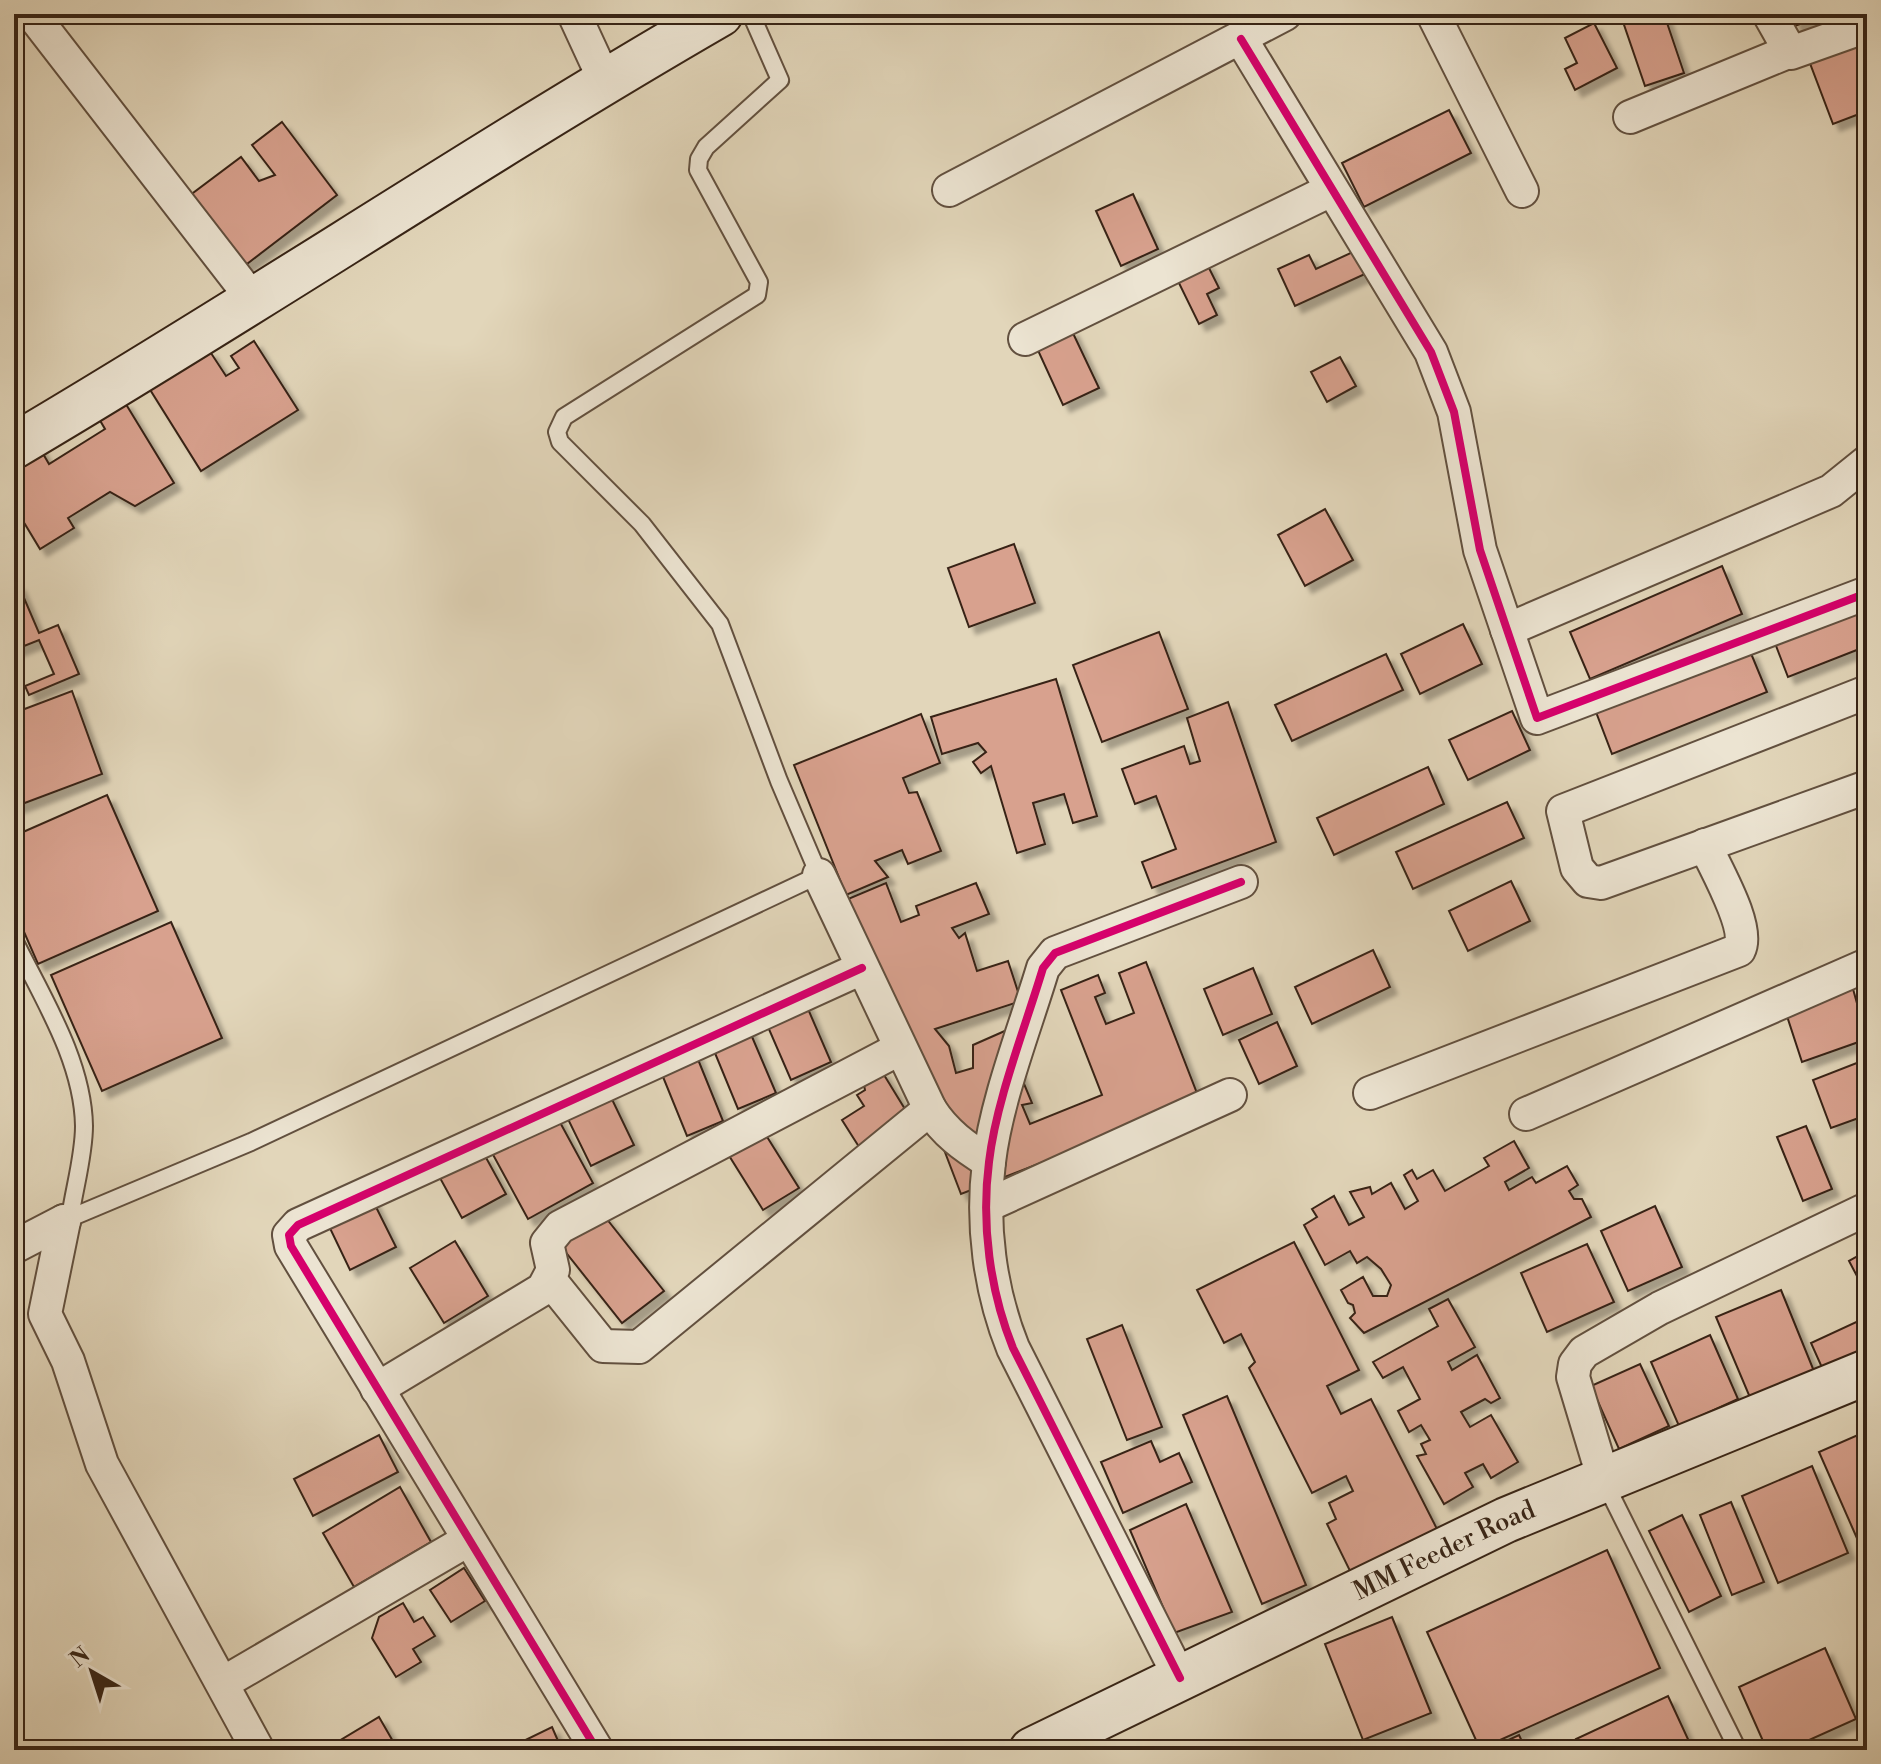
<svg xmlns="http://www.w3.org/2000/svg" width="1881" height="1764" font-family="'Libre Bodoni',serif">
	<defs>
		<filter id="shadow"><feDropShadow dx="7" dy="7" stdDeviation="2" flood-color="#0004"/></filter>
	</defs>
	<rect width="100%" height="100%" fill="#e2d6ba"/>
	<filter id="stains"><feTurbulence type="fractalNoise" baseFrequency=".0025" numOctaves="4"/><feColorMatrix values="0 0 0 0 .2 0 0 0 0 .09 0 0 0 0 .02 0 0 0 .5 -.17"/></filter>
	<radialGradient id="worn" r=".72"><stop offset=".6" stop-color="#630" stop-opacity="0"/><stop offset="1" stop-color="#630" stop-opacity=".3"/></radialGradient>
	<g fill="#d8a18e" stroke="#372416" stroke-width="2" filter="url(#shadow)">
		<polygon points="1626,14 1664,14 1684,73 1645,86 1621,16"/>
		<polygon points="1791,14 1826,14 1795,26"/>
		<polygon points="1594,23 1617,68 1575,90 1565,69 1577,63 1565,38"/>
		<polygon points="1860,39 1867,57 1867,111 1833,124 1808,58"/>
		<polygon points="1449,110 1471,153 1364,207 1342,163"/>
		<polygon points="282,122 337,195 243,267 189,196 241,157 259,181 275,175 252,145"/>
		<polygon points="1133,194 1158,249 1121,266 1096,211"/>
		<polygon points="1355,251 1365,274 1295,306 1278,269 1309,255 1316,269"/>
		<polygon points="1206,262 1219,288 1207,294 1217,315 1199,324 1176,277"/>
		<polygon points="1071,329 1099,388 1063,405 1036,346"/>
		<polygon points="254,341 298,410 201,471 149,388 209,350 226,376 239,368 231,356"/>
		<polygon points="1340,357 1356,386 1327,402 1311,372"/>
		<polygon points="124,401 174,483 135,506 110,492 68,518 74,528 40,549 14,506 14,459 38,445 49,464 105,429 98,417"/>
		<polygon points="1325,509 1353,560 1305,586 1278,535"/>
		<polygon points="1014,544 1035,603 969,627 948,568"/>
		<polygon points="1722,566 1742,614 1590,679 1570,632"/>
		<polygon points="18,584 39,633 58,625 79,674 29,695 25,686 54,674 39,640 14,650 14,585"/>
		<polygon points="1867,608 1867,646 1788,677 1773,638"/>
		<polygon points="1463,624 1482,664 1420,694 1401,654"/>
		<polygon points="1159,632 1188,709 1102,742 1073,665"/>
		<polygon points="1750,651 1767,692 1612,754 1596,712"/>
		<polygon points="1386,654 1403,690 1292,741 1275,705"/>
		<polygon points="1056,679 1097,816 1073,823 1064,794 1033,803 1045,844 1017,853 991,766 981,773 973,762 986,752 978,743 942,754 931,717"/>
		<polygon points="72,691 102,774 14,807 14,713"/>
		<polygon points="1228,702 1276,842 1152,888 1142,862 1176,849 1156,796 1135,804 1122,769 1184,746 1190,764 1200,761 1187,718"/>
		<polygon points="1512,711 1530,750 1468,780 1449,740"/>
		<polygon points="921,714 940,763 903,778 909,793 917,792 941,851 908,864 902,850 875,861 888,877 846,895 794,765"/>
		<polygon points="1428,767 1444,804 1334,855 1317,818"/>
		<polygon points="107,795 158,911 38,964 14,909 14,836"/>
		<polygon points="1507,802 1524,838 1413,889 1396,852"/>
		<polygon points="1511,881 1530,921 1468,951 1449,911"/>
		<polygon points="886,883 901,922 919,915 916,906 976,883 989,914 952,928 959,938 965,933 977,971 1008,961 1021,1001 935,1029 949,1046 956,1073 973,1068 973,1045 1007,1030 1012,1055 1032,1103 1022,1105 1030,1124 1102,1095 1061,990 1098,975 1105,993 1095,997 1106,1024 1134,1013 1119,973 1146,962 1200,1101 961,1194 848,899"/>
		<polygon points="171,922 222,1038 102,1091 51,975"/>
		<polygon points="1373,950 1390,987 1312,1024 1295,987"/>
		<polygon points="1253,968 1272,1014 1223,1035 1204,989"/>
		<polygon points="1853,989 1867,1039 1802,1062 1786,1013"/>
		<polygon points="805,1002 831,1062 791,1080 765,1020"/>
		<polygon points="1277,1022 1297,1066 1259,1084 1239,1040"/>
		<polygon points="747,1025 776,1093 738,1109 710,1041"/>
		<polygon points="695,1052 723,1121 687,1136 659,1067"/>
		<polygon points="1867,1059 1867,1115 1831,1128 1813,1080"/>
		<polygon points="881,1070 911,1119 861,1150 842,1120 864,1106 857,1095 865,1090 863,1081"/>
		<polygon points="608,1091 634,1145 591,1166 565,1113"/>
		<polygon points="556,1115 593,1183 528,1219 491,1151"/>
		<polygon points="1806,1126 1832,1189 1803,1201 1777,1137"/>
		<polygon points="764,1132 799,1188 763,1210 728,1154"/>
		<polygon points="1514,1141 1529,1168 1505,1182 1509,1190 1532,1177 1536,1183 1567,1166 1578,1185 1569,1191 1574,1199 1582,1199 1591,1217 1364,1333 1350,1318 1355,1313 1353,1305 1348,1303 1341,1290 1363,1277 1373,1296 1387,1296 1391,1285 1381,1269 1367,1257 1357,1263 1350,1251 1325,1265 1304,1225 1317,1217 1312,1209 1334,1196 1349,1225 1364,1217 1350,1192 1370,1187 1372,1194 1391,1183 1405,1209 1418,1201 1404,1175 1412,1170 1417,1179 1433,1170 1445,1191 1489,1166 1484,1158"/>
		<polygon points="484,1154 506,1194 462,1218 440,1178"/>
		<polygon points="372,1199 396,1247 350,1270 327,1222"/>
		<polygon points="1655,1206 1682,1267 1628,1291 1601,1231"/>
		<polygon points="602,1213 664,1291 622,1323 560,1245"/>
		<polygon points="455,1241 488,1296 444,1323 410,1268"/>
		<polygon points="1294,1242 1359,1370 1327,1386 1341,1414 1371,1399 1437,1529 1351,1573 1327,1524 1336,1519 1329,1503 1353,1491 1346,1476 1312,1493 1249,1368 1255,1362 1241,1334 1224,1343 1197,1290"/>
		<polygon points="1587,1244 1614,1302 1547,1332 1521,1273"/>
		<polygon points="1867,1251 1867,1295 1849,1261"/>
		<polygon points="1781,1290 1818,1381 1754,1407 1716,1317"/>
		<polygon points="1448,1299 1475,1347 1448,1362 1452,1370 1477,1355 1500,1398 1491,1403 1485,1399 1461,1412 1470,1427 1491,1415 1518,1462 1491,1478 1483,1464 1465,1473 1473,1487 1444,1504 1417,1456 1426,1454 1421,1444 1430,1440 1421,1425 1409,1432 1398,1411 1420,1399 1403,1367 1383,1378 1373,1362 1438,1326 1429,1309"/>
		<polygon points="1867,1317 1867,1364 1828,1381 1811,1343"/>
		<polygon points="1122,1325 1162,1427 1127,1440 1087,1339"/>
		<polygon points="1710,1335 1738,1399 1679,1426 1651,1362"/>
		<polygon points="1640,1364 1669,1426 1619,1449 1591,1386"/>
		<polygon points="1227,1396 1306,1585 1262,1604 1183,1415"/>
		<polygon points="1867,1431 1867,1561 1819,1452"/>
		<polygon points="379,1435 398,1472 313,1516 294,1479"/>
		<polygon points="1151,1441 1160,1462 1179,1453 1192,1482 1123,1513 1101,1462"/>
		<polygon points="1812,1466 1848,1553 1778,1583 1742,1496"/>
		<polygon points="400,1487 431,1542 354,1587 323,1533"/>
		<polygon points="1731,1502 1764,1582 1732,1595 1700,1515"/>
		<polygon points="1186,1504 1232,1612 1174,1633 1130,1530"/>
		<polygon points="1682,1515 1721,1596 1689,1612 1649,1531"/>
		<polygon points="1607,1550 1660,1668 1480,1749 1427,1632"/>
		<polygon points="464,1568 485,1601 451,1622 430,1590"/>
		<polygon points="403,1603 414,1622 423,1617 435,1636 413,1649 421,1662 396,1677 372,1638 379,1617"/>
		<polygon points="1392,1617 1431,1713 1363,1740 1325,1644"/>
		<polygon points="1825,1648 1856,1719 1787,1750 1767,1750 1739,1687"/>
		<polygon points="1668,1696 1693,1750 1581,1750 1576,1739"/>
		<polygon points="379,1717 398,1750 324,1750"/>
		<polygon points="552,1727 562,1750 505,1750"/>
		<polygon points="1519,1735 1526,1750 1487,1750"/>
	</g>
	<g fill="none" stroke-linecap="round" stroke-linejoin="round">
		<g stroke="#62503f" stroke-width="20">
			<g id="lane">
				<path d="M14,940C42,997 83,1061 84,1126C84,1156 74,1189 70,1218"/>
				<polyline points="70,1218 251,1142 819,875 779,781 720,624 642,524 560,442 557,432 564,417 757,295 759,282 698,170 699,159 706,147 780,80 751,14"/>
				<polyline points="1604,1481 1738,1750"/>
			</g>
		</g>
		<g stroke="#62503f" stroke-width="36">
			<g id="street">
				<polyline points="32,14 255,302"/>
				<polyline points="574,14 605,81"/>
				<polyline points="1433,14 1522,191"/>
				<polyline points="1769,14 1791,53 1867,26"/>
				<polyline points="1241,39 1431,352 1454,412 1480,550 1537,718 1867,593"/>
				<polyline points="1630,117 1788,52"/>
				<polyline points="949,190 1285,14"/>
				<polyline points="1025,339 1331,190"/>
				<polyline points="1507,630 1831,491 1867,462"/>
				<polyline points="1867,692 1563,811 1577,868 1588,881 1601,883 1867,787"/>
				<path d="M819,875L930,1109C945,1133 965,1147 989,1162"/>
				<path d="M1370,1093L1739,950C1751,928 1715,868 1705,845"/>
				<polyline points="1526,1114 1867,965"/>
				<polyline points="988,1205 1230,1095"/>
				<polyline points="64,1221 45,1314 68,1361 102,1464 258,1750"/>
				<polyline points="14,1247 64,1221"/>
				<polyline points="550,1280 603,1346 639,1347 930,1109"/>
				<polyline points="377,1389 543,1289 553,1270 547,1243 560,1227 899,1049"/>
				<polyline points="1604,1480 1573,1377 1575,1364 1584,1352 1660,1308 1867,1209"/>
				<path d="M1180,1678L1013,1348C990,1291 981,1224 989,1162C996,1101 1025,1028 1043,968L1055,953L1241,882"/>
				<polyline points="223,1683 468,1540"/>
				<polyline points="597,1750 291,1246 289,1235 298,1225 862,968"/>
			</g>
		</g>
		<g stroke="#372416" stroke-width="48">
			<g id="secondary">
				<path d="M14,446C252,306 481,152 720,14"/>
				<path id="s1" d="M1032,1750L1506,1520L1867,1372"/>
			</g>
		</g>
		<use href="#lane" stroke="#ece4d2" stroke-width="16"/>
		<use href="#street" stroke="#ece4d2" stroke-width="32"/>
		<use href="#secondary" stroke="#ece4d2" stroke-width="44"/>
		<g stroke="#ece4d2" stroke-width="13">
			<g id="cycleway">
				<polyline points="1241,39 1431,352 1454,412 1480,550 1537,718 1867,593"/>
				<path d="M1180,1678L1013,1348C990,1291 981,1224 989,1162C996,1101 1025,1028 1043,968L1055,953L1241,882"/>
				<polyline points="597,1750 291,1246 289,1235 298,1225 862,968"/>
			</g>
		</g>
		<use href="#cycleway" stroke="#d6006c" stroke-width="8"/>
	</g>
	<g text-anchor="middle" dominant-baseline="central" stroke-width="6" stroke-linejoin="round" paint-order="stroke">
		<g font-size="26" fill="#372416" stroke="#ece4d2">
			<text stroke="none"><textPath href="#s1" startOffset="458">MM Feeder Road</textPath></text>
		</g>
	</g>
	<rect width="1881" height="1764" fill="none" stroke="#e2d6ba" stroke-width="48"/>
	<rect x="16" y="16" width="1849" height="1732" fill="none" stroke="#372416" stroke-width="4"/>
	<rect x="24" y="24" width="1833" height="1716" fill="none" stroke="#372416" stroke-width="2"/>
	<g transform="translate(92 1672) rotate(321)" stroke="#ece4d2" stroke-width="6" paint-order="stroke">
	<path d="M0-6L14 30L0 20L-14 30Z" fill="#372416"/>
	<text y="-12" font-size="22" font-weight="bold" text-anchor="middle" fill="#372416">N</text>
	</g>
	<rect width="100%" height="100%" filter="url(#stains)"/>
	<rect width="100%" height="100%" fill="url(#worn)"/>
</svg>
